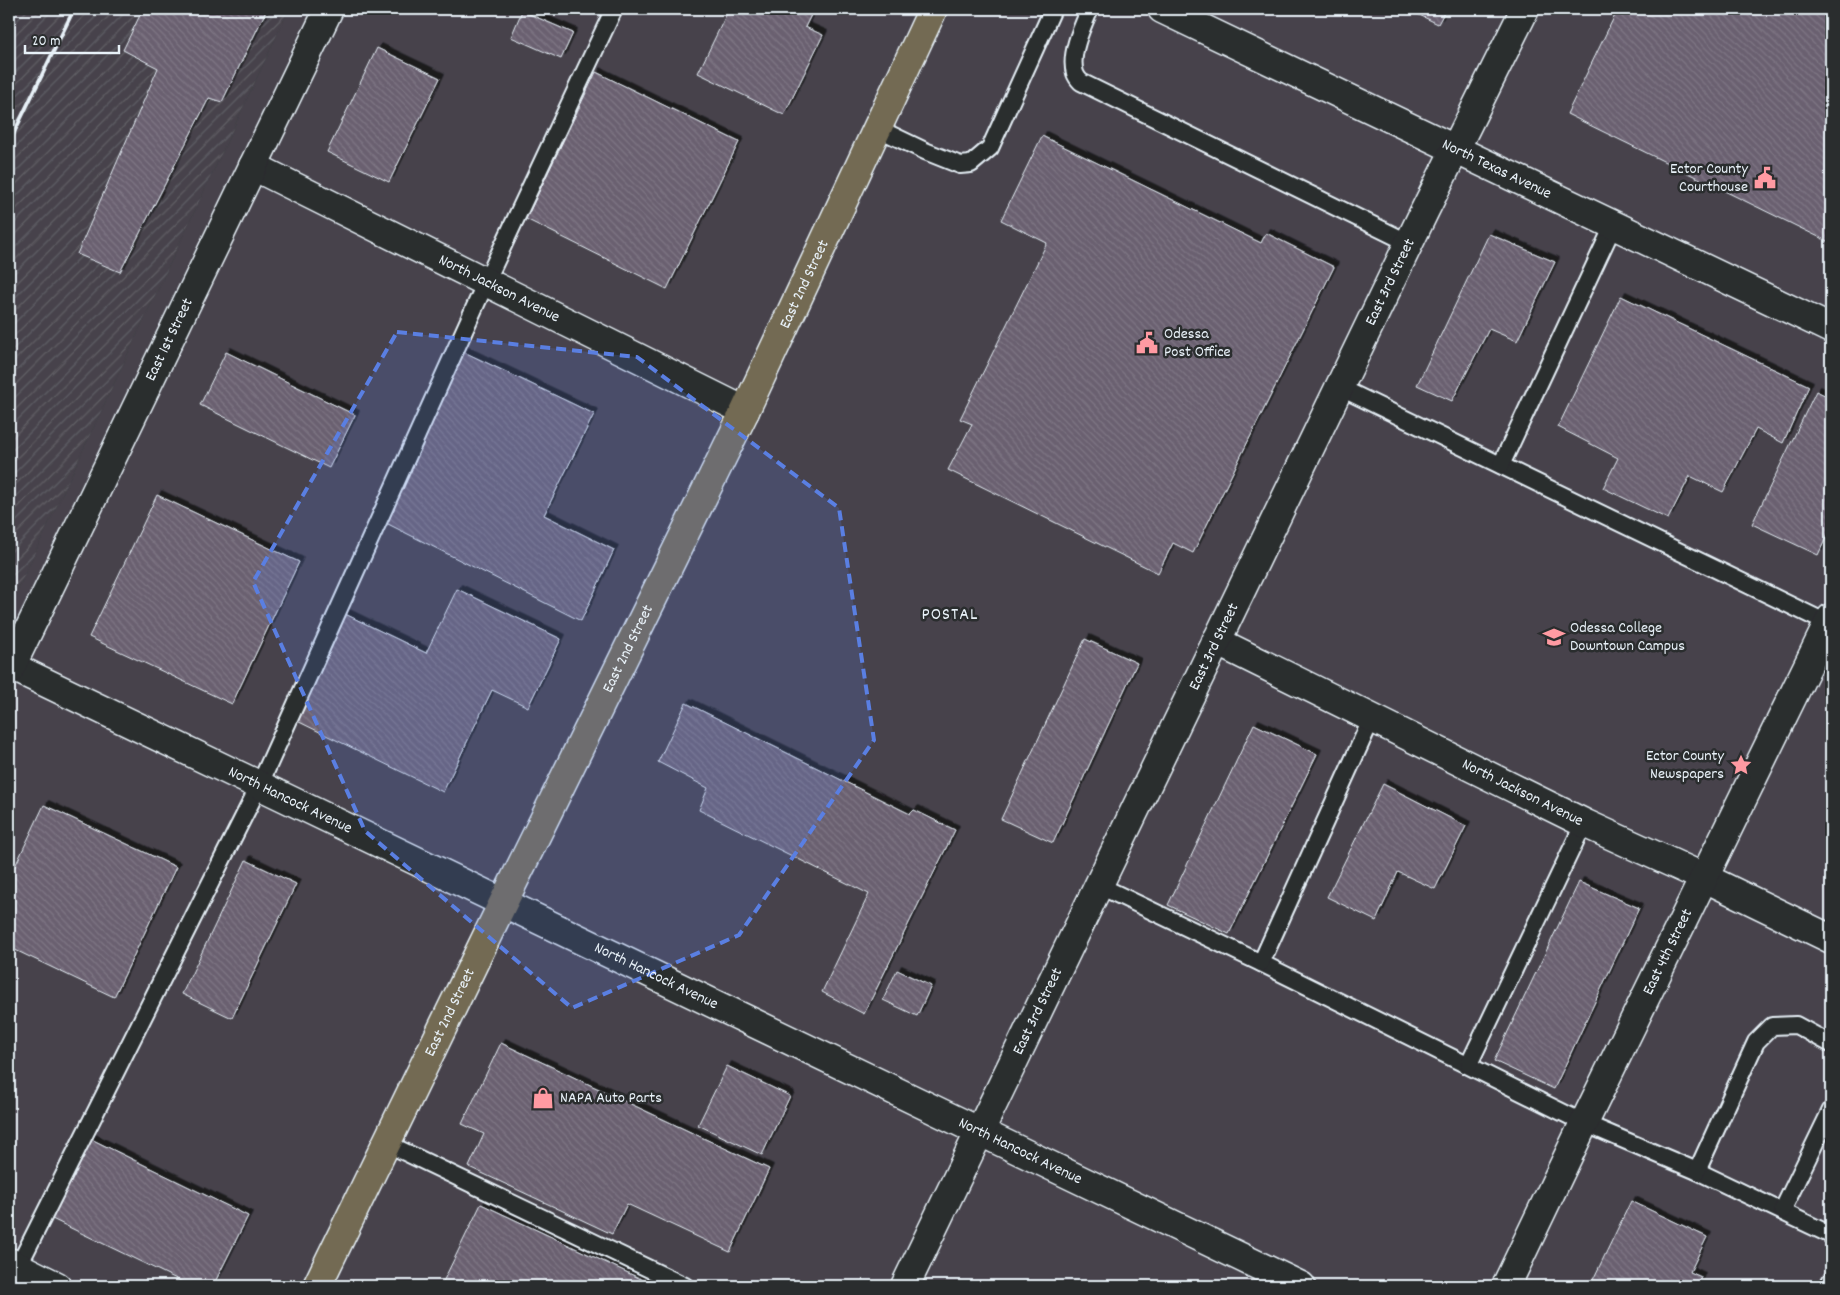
<svg xmlns="http://www.w3.org/2000/svg" width="1840" height="1295" font-family="Dekko,sans-serif">
	<defs>
		<pattern id="industrial-furrows" width="10" height="10" patternUnits="userSpaceOnUse" patternTransform="scale(1.25)"><rect width="10" height="10" fill="#46434b"/><path d="M-1 1l2-2M0 10L10 0M9 11l2-2" fill="none" stroke="#615f66"/></pattern>
		<pattern id="building-back-hatch" width="6" height="6" patternUnits="userSpaceOnUse" patternTransform="scale(1.25)"><rect width="6" height="6" fill="#6a6070"/><path d="M-1 5l2 2M0 0l6 6M5-1l2 2" fill="none" stroke="#7f7785"/></pattern>
		<filter id="shadow"><feDropShadow dx="4.5" dy="-4.5" stdDeviation="0" flood-color="#0009"/></filter>
	</defs>
	<rect width="100%" height="100%" fill="#37373b"/>
	<filter id="ink" filterUnits="userSpaceOnUse"><feTurbulence type="fractalNoise" baseFrequency=".02" numOctaves="2"/><feDisplacementMap in="SourceGraphic" scale="10" xChannelSelector="R" yChannelSelector="G"/><feConvolveMatrix kernelMatrix="1 2 1 2 8 2 1 2 1" color-interpolation-filters="sRGB"/></filter>
	<g filter="url(#ink)">
		<polygon fill="#46434b" points="289,9 1831,9 1831,1286 9,1286 9,608"/>
		<polygon fill="url(#industrial-furrows)" points="9,9 289,9 9,608"/>
		<g fill="url(#building-back-hatch)" stroke="#e8f1f8" filter="url(#shadow)">
			<polygon points="143,9 267,9 222,102 209,98 120,272 77,254 158,68 123,50"/>
			<polygon points="729,9 814,9 805,27 823,35 784,115 698,73"/>
			<polygon points="1407,9 1446,9 1438,24"/>
			<polygon points="1618,9 1831,9 1831,243 1567,114"/>
			<polygon points="522,11 573,33 561,59 511,37"/>
			<polygon points="377,48 440,78 389,182 327,152"/>
			<polygon points="596,72 739,142 667,289 526,219"/>
			<polygon points="1042,136 1261,243 1266,233 1334,267 1193,553 1173,543 1158,573 948,470 972,424 960,419 1047,243 1001,220"/>
			<polygon points="1489,234 1555,262 1517,341 1489,329 1452,401 1417,385"/>
			<polygon points="1621,296 1809,386 1783,443 1756,429 1723,492 1690,476 1668,519 1603,488 1618,458 1558,427"/>
			<polygon points="226,352 355,415 329,468 200,405"/>
			<polygon points="464,352 594,414 544,515 614,550 581,621 384,522"/>
			<polygon points="1816,391 1831,398 1831,527 1818,555 1752,524"/>
			<polygon points="157,495 299,562 232,704 89,637"/>
			<polygon points="457,589 561,639 528,707 492,690 443,792 293,719 345,614 426,653"/>
			<polygon points="1085,639 1137,663 1053,843 1001,819"/>
			<polygon points="686,703 910,814 914,810 955,830 864,1014 822,992 869,894 699,810 708,788 658,762"/>
			<polygon points="1254,724 1317,754 1229,934 1168,905"/>
			<polygon points="1383,784 1466,826 1435,889 1398,872 1376,921 1327,897"/>
			<polygon points="44,805 176,867 114,997 9,947 9,879"/>
			<polygon points="246,860 296,884 232,1018 182,994"/>
			<polygon points="1579,882 1639,908 1554,1089 1494,1061"/>
			<polygon points="897,970 931,986 917,1016 883,1000"/>
			<polygon points="501,1043 769,1169 730,1252 627,1204 612,1234 469,1167 484,1134 462,1124"/>
			<polygon points="727,1066 790,1096 762,1155 698,1125"/>
			<polygon points="89,1138 248,1216 213,1286 191,1286 50,1218"/>
			<polygon points="1631,1201 1707,1237 1690,1272 1701,1277 1697,1286 1590,1286"/>
			<polygon points="481,1204 656,1286 441,1286"/>
		</g>
		<g fill="none" stroke-linecap="round" stroke-linejoin="round">
			<g stroke="#e8f1f8" stroke-width="20">
				<g id="service">
					<path d="M1090,9C1083,25 1069,54 1075,73C1076,76 1079,80 1081,82L1409,243"/>
					<polyline points="877,128 925,151 960,165 971,164 990,148 1053,9"/>
					<polyline points="1339,387 1831,625"/>
					<polyline points="1501,465 1614,224"/>
					<polyline points="1098,885 1261,963 1584,1123 1697,1171 1831,1235"/>
					<polyline points="1261,963 1372,718"/>
					<polyline points="1469,1064 1584,823"/>
					<polyline points="386,1143 685,1286"/>
					<polyline points="1697,1171 1756,1042 1772,1026 1796,1025 1831,1044"/>
					<polyline points="1782,1211 1831,1110"/>
					<polyline points="9,1285 259,786 486,282 614,9"/>
					<polyline points="1828,1286 1831,1280"/>
				</g>
			</g>
			<g stroke="#e8f1f8" stroke-width="31">
				<g id="minor">
					<path id="s1" d="M1162,9L1831,329"/>
					<path id="s2" d="M253,166L745,411"/>
					<path id="s3" d="M1216,641L1584,823L1705,878L1831,939"/>
					<path id="s4" d="M9,665L1301,1286"/>
					<path id="s5" d="M9,671L329,9"/>
					<polyline points="9,1262 57,1286"/>
					<path id="s6" d="M1506,1286L1584,1123L1831,618"/>
				</g>
			</g>
			<g stroke="#e8f1f8" stroke-width="31">
				<g id="tertiary">
					<path id="s7" d="M905,1286L1424,212L1525,9"/>
				</g>
			</g>
			<g stroke="#e8f1f8" stroke-width="31">
				<g id="primary">
					<path id="s8" d="M317,1286L503,903L745,411L933,9"/>
				</g>
			</g>
			<use href="#service" stroke="#2a2d2e" stroke-width="16"/>
			<use href="#minor" stroke="#2a2d2e" stroke-width="28"/>
			<use href="#tertiary" stroke="#2a2d2e" stroke-width="28"/>
			<use href="#primary" stroke="#736b52" stroke-width="28"/>
			<polyline stroke="#e8f1f8" stroke-width="4" points="9,143 74,9"/>
		</g>
	</g>
	<path fill="#5a7fe2" fill-opacity="0.2" stroke="#5a7fe2" stroke-width="4" stroke-dasharray="10 6" stroke-linejoin="round" d="M397,332L637,357L839,508L874,740L739,935L572,1008L365,831L253,582Z"/>
	<defs>
		<g id="civic-bare" transform="scale(1.725)"><path d="M-.6-6.5H3V-4.5H.6V-3L4-1V1h2V6H-6V1h2V-1L-.6-3ZM-1.2 2.5V6h2.4V2.5Z" fill="#ff9aa2" stroke="#2a2d2e" stroke-width="2.5" paint-order="stroke"/></g>
		<g id="university-bare" transform="scale(1.725)"><path d="M0-5L7-2L0 1L-7-2ZM-4 1L0 2.5L4 1V4Q0 6-4 4Z" fill="#ff9aa2" stroke="#2a2d2e" stroke-width="2.5" paint-order="stroke"/></g>
		<g id="sight-bare" transform="scale(1.725)"><path d="M0-6L1.8-2.2L6-1.7L2.9 1.2L3.7 5.4L0 3.3L-3.7 5.4L-2.9 1.2L-6-1.7L-1.8-2.2Z" fill="#ff9aa2" stroke="#2a2d2e" stroke-width="2.5" paint-order="stroke"/></g>
		<g id="shop-bare" transform="scale(1.725)"><path d="M-5-2.5h2.3a2.7 3.5 0 0 1 5.4 0H5L5.5 6h-11ZM-1.5-2.5h3a1.5 2.3 0 0 0-3 0Z" fill="#ff9aa2" stroke="#2a2d2e" stroke-width="2.5" paint-order="stroke"/></g>
	</defs>
	<g fill-rule="evenodd">
		<use href="#civic-bare" x="1765" y="178"/>
		<use href="#civic-bare" x="1147" y="343"/>
		<use href="#university-bare" x="1554" y="637"/>
		<use href="#sight-bare" x="1741" y="765"/>
		<use href="#shop-bare" x="543" y="1098"/>
	</g>
	<g text-anchor="middle" dominant-baseline="central" stroke-width="5" stroke-linejoin="round" paint-order="stroke">
		<g font-size="16" fill="#e8f1f8" stroke="#2a2d2e">
			<text stroke="none"><textPath href="#s1" startOffset="371">North Texas Avenue</textPath></text>
			<text stroke="none"><textPath href="#s7" startOffset="1115">East 3rd Street</textPath></text>
			<text stroke="none"><textPath href="#s8" startOffset="1114">East 2nd Street</textPath></text>
			<text stroke="none"><textPath href="#s2" startOffset="275">North Jackson Avenue</textPath></text>
			<text stroke="none"><textPath href="#s5" startOffset="368">East 1st Street</textPath></text>
			<text stroke="none"><textPath href="#s7" startOffset="710">East 3rd Street</textPath></text>
			<text stroke="none"><textPath href="#s8" startOffset="709">East 2nd Street</textPath></text>
			<text stroke="none"><textPath href="#s3" startOffset="342">North Jackson Avenue</textPath></text>
			<text stroke="none"><textPath href="#s4" startOffset="312">North Hancock Avenue</textPath></text>
			<text stroke="none"><textPath href="#s6" startOffset="371">East 4th Street</textPath></text>
			<text stroke="none"><textPath href="#s4" startOffset="718">North Hancock Avenue</textPath></text>
			<text stroke="none"><textPath href="#s7" startOffset="305">East 3rd Street</textPath></text>
			<text stroke="none"><textPath href="#s8" startOffset="304">East 2nd Street</textPath></text>
			<text stroke="none"><textPath href="#s4" startOffset="1122">North Hancock Avenue</textPath></text>
		</g>
		<g font-size="16" fill="#e8f1f8" stroke="#2a2d2e" text-anchor="start">
			<text x="1748" y="169" text-anchor="end">Ector County<tspan x="1748" dy="18">Courthouse</tspan></text>
			<text x="1164" y="334">Odessa<tspan x="1164" dy="18">Post Office</tspan></text>
			<text x="1570" y="628">Odessa College<tspan x="1570" dy="18">Downtown Campus</tspan></text>
			<text x="1724" y="756" text-anchor="end">Ector County<tspan x="1724" dy="18">Newspapers</tspan></text>
			<text x="560" y="1098">NAPA Auto Parts</text>
		</g>
		<g font-size="18" letter-spacing="1" fill="#e8f1f8" stroke="#2a2d2e">
			<text x="950" y="615">POSTAL</text>
		</g>
	</g>
	<rect width="1840" height="1295" fill="none" stroke="#2a2d2e" stroke-width="30"/>
	<rect x="15" y="15" width="1810" height="1265" fill="none" stroke="#e8f1f8" stroke-width="2" filter="url(#ink)"/>
	<path d="M25 45v8h94v-8" fill="none" stroke="#e8f1f8" stroke-width="2.5"/>
	<text x="32" y="45" font-size="15" fill="#e8f1f8" stroke="#2a2d2e" stroke-width="4" paint-order="stroke">20 m</text>
</svg>
